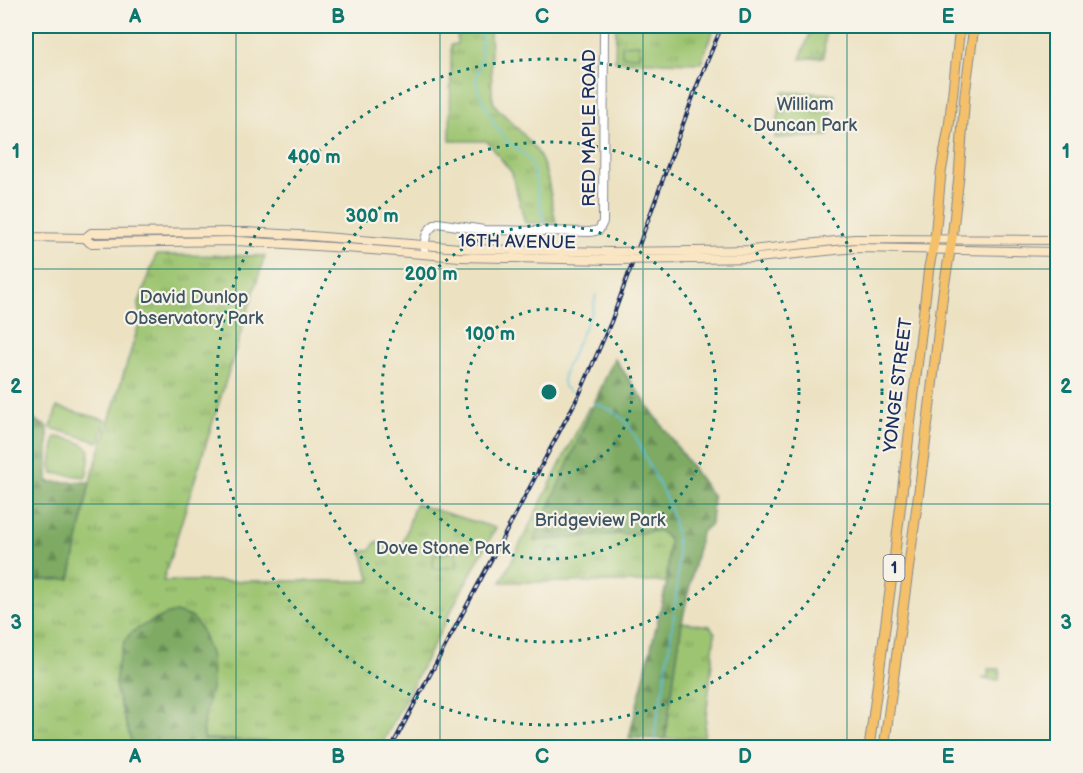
<svg xmlns="http://www.w3.org/2000/svg" width="1083" height="773" font-family="'Balsamiq Sans',sans-serif">
	<defs>
		<pattern id="grass-tufts" width="24" height="20" patternUnits="userSpaceOnUse" patternTransform="scale(1.5)"><rect width="24" height="20" fill="#9dc571"/><path d="M3 7l-1-3M5 7V3M7 7l1-3M15 17l-1-3M17 17v-4M19 17l1-3" fill="none" stroke="#7fa060"/></pattern>
		<pattern id="forest-firs" width="22" height="20" patternUnits="userSpaceOnUse" patternTransform="scale(1.5)"><rect width="22" height="20" fill="#7eaa63"/><path d="M5 1l3.5 6h-7zM16 11l3.5 6h-7z" fill="#668b55"/></pattern>
	</defs>
	<rect width="100%" height="100%" fill="#f7f3e8"/>
	<filter id="ink" filterUnits="userSpaceOnUse"><feTurbulence type="fractalNoise" baseFrequency=".0167" numOctaves="2"/><feDisplacementMap in="SourceGraphic" scale="12" xChannelSelector="R" yChannelSelector="G"/><feConvolveMatrix kernelMatrix="1 2 1 2 8 2 1 2 1" color-interpolation-filters="sRGB"/></filter>
	<filter id="wash" filterUnits="userSpaceOnUse"><feTurbulence type="fractalNoise" baseFrequency=".008" numOctaves="4" result="noise"/><feDisplacementMap in="SourceGraphic" scale="24" xChannelSelector="R" yChannelSelector="G"/><feGaussianBlur stdDeviation="1.35" result="paint"/><feColorMatrix in="noise" values="0 0 0 0 0 0 0 0 0 0 0 0 0 0 0 0 0 1.4 0 .05"/><feComposite in="paint" operator="in"/></filter>
	<g filter="url(#wash)">
		<rect width="100%" height="100%" fill="#ece2c2"/>
		<g fill="url(#grass-tufts)" stroke="#5c7a68" stroke-width="1.5">
			<path d="M458,26H490L492,95L494,104C506,118 527,136 536,150C550,171 550,199 556,223H525L512,173L487,141H450L451,45L457,44Z"/>
			<polygon points="616,26 715,26 701,63 615,61"/>
			<polygon points="813,26 827,26 825,34 824,57 800,59"/>
			<polygon points="782,92 835,94 828,136 775,138"/>
			<polygon points="156,255 265,256 163,581 370,581 362,552 370,550 376,542 401,549 415,504 496,528 466,582 381,746 204,739 203,725 206,706 201,629 192,617 175,612 116,690 133,747 26,748 26,581 70,579 90,482 141,318 138,306"/>
			<polygon points="589,407 616,417 669,539 667,582 501,582"/>
			<polygon points="682,622 710,626 715,633 704,737 665,739"/>
			<polygon points="988,669 1000,669 999,680 983,679 983,677 988,677"/>
		</g>
		<g fill="url(#forest-firs)" stroke="#4c6c60" stroke-width="1.5">
			<polygon points="614,358 713,497 711,524 701,533 682,622 665,739 629,738 667,582 669,539 660,531 534,541"/>
			<polygon points="34,420 48,427 48,482 90,482 70,579 26,581 26,446"/>
			<path d="M175,612L192,617L201,629L211,657L212,684L203,725L204,739L381,747H133L116,690C114,678 120,645 129,635C137,627 164,615 175,612Z"/>
		</g>
		<g fill="#9dc571" stroke="#5c7a68" stroke-width="1.5">
			<polygon points="639,44 639,56 622,56 622,45"/>
			<polygon points="57,407 106,420 99,442 51,428"/>
			<path d="M55,437C69,439 79,440 89,449V462L86,477L53,473L51,465Z"/>
			<circle cx="554" cy="556" r="8"/>
			<polygon points="456,552 457,567 434,569 433,563 434,555"/>
		</g>
		<g fill="none" stroke-linecap="round" stroke-linejoin="round">
			<g stroke="#60c3de" stroke-width="1.5">
				<polyline points="482,26 481,57 476,81 478,90 496,127 505,139 527,157 533,168 544,223"/>
				<polyline points="570,392 564,387 563,381 565,370 593,309 596,295"/>
				<path d="M594,403C629,414 633,431 647,461C656,479 669,500 673,520C686,573 670,631 664,684C661,707 653,724 655,748"/>
			</g>
		</g>
	</g>
	<g filter="url(#ink)">
		<g fill="none" stroke-linecap="round" stroke-linejoin="round">
			<g stroke="#848890" stroke-width="10">
				<path id="tertiary" d="M424,250C425,237 426,229 438,223L484,230L590,232L599,230L603,222L604,26"/>
			</g>
			<g stroke="#848890" stroke-width="10">
				<g id="secondary">
					<polyline points="26,237 85,238 91,233 246,232 299,235 472,249 610,252"/>
					<polyline points="85,238 90,243 238,241 346,248 460,257 610,260"/>
					<polyline points="695,251 751,250 854,239 1058,240"/>
					<polyline points="694,259 757,258 856,248 1058,252"/>
				</g>
			</g>
			<g stroke="#848890" stroke-width="11">
				<g id="primary">
					<polyline points="869,748 894,561 929,267 935,238 941,173 949,127 960,26"/>
					<polyline points="884,748 924,454 943,293 952,239 959,176 965,94 974,26"/>
				</g>
			</g>
			<use href="#tertiary" stroke="#fff" stroke-width="8"/>
			<use href="#secondary" stroke="#fbe6c3" stroke-width="8"/>
			<use href="#primary" stroke="#f4c16a" stroke-width="9"/>
			<g stroke="#1b2f5e" stroke-width="4">
				<polyline id="rail" points="391,748 580,393 611,322 698,83 722,26"/>
			</g>
			<use href="#rail" stroke="#f7f3e8" stroke-width="1.5" stroke-dasharray="4.5" stroke-linecap="butt"/>
			<g stroke="#848890" stroke-width="10" stroke-linecap="butt">
				<g id="secondary-bridge">
					<polyline points="610,252 695,251"/>
					<polyline points="610,260 694,259"/>
				</g>
			</g>
			<use href="#secondary-bridge" stroke="#fbe6c3" stroke-width="8"/>
		</g>
	</g>
	<path fill="none" stroke="#0f766e" stroke-width="1.5" stroke-opacity="0.55" d="M236,26V748M440,26V748M643,26V748M847,26V748M26,269H1058M26,504H1058"/>
	<g fill="none" stroke="#0f766e" stroke-width="3" stroke-dasharray="3 6">
		<circle cx="549" cy="392" r="83"/>
		<circle cx="549" cy="392" r="167"/>
		<circle cx="549" cy="392" r="250"/>
		<circle cx="549" cy="392" r="333"/>
	</g>
	<g text-anchor="middle" dominant-baseline="central" stroke-width="4.5" stroke-linejoin="round" paint-order="stroke">
		<rect fill="#f7f3e8" stroke="#5d6a87" stroke-width="1.5" x="883.5" y="555" width="21" height="26" rx="4.5"/>
		<g font-size="16" font-weight="bold" fill="#1b2f5e">
			<text x="894" y="568">1</text>
		</g>
		<g font-size="18" fill="#3c5463" stroke="#f7f3e8">
			<text x="805" y="104">William<tspan x="805" dy="21">Duncan Park</tspan></text>
			<text x="194" y="297">David Dunlop<tspan x="194" dy="21">Observatory Park</tspan></text>
			<text x="600" y="520">Bridgeview Park</text>
			<text x="443" y="548">Dove Stone Park</text>
		</g>
		<g font-size="18" fill="#1b2f5e" stroke="#f7f3e8">
			<text transform="translate(589 128) rotate(-90)">RED MAPLE ROAD</text>
			<text transform="translate(517 242) rotate(1)">16TH AVENUE</text>
			<text transform="translate(898 385) rotate(-83)">YONGE STREET</text>
		</g>
	</g>
	<circle cx="549" cy="392" r="9" fill="#0f766e" stroke="#f7f3e8" stroke-width="3"/>
	<g font-size="18" text-anchor="middle" font-weight="bold" fill="#0f766e" stroke="#f7f3e8" stroke-width="4.5" stroke-linejoin="round" paint-order="stroke">
		<text x="314" y="163">400 m</text>
		<text x="372" y="222">300 m</text>
		<text x="431" y="280">200 m</text>
		<text x="490" y="340">100 m</text>
	</g>
	<rect width="1083" height="773" fill="none" stroke="#f7f3e8" stroke-width="66"/>
	<rect x="33" y="33" width="1017" height="707" fill="none" stroke="#0f766e" stroke-width="2"/>
	<g font-size="20" text-anchor="middle" font-weight="bold" fill="#0f766e">
		<text x="135" y="23">A</text>
		<text x="338" y="23">B</text>
		<text x="542" y="23">C</text>
		<text x="745" y="23">D</text>
		<text x="948" y="23">E</text>
		<text x="16" y="158">1</text>
		<text x="1066" y="158">1</text>
		<text x="16" y="393">2</text>
		<text x="1066" y="393">2</text>
		<text x="16" y="629">3</text>
		<text x="1066" y="629">3</text>
		<text x="135" y="763">A</text>
		<text x="338" y="763">B</text>
		<text x="542" y="763">C</text>
		<text x="745" y="763">D</text>
		<text x="948" y="763">E</text>
	</g>
</svg>
